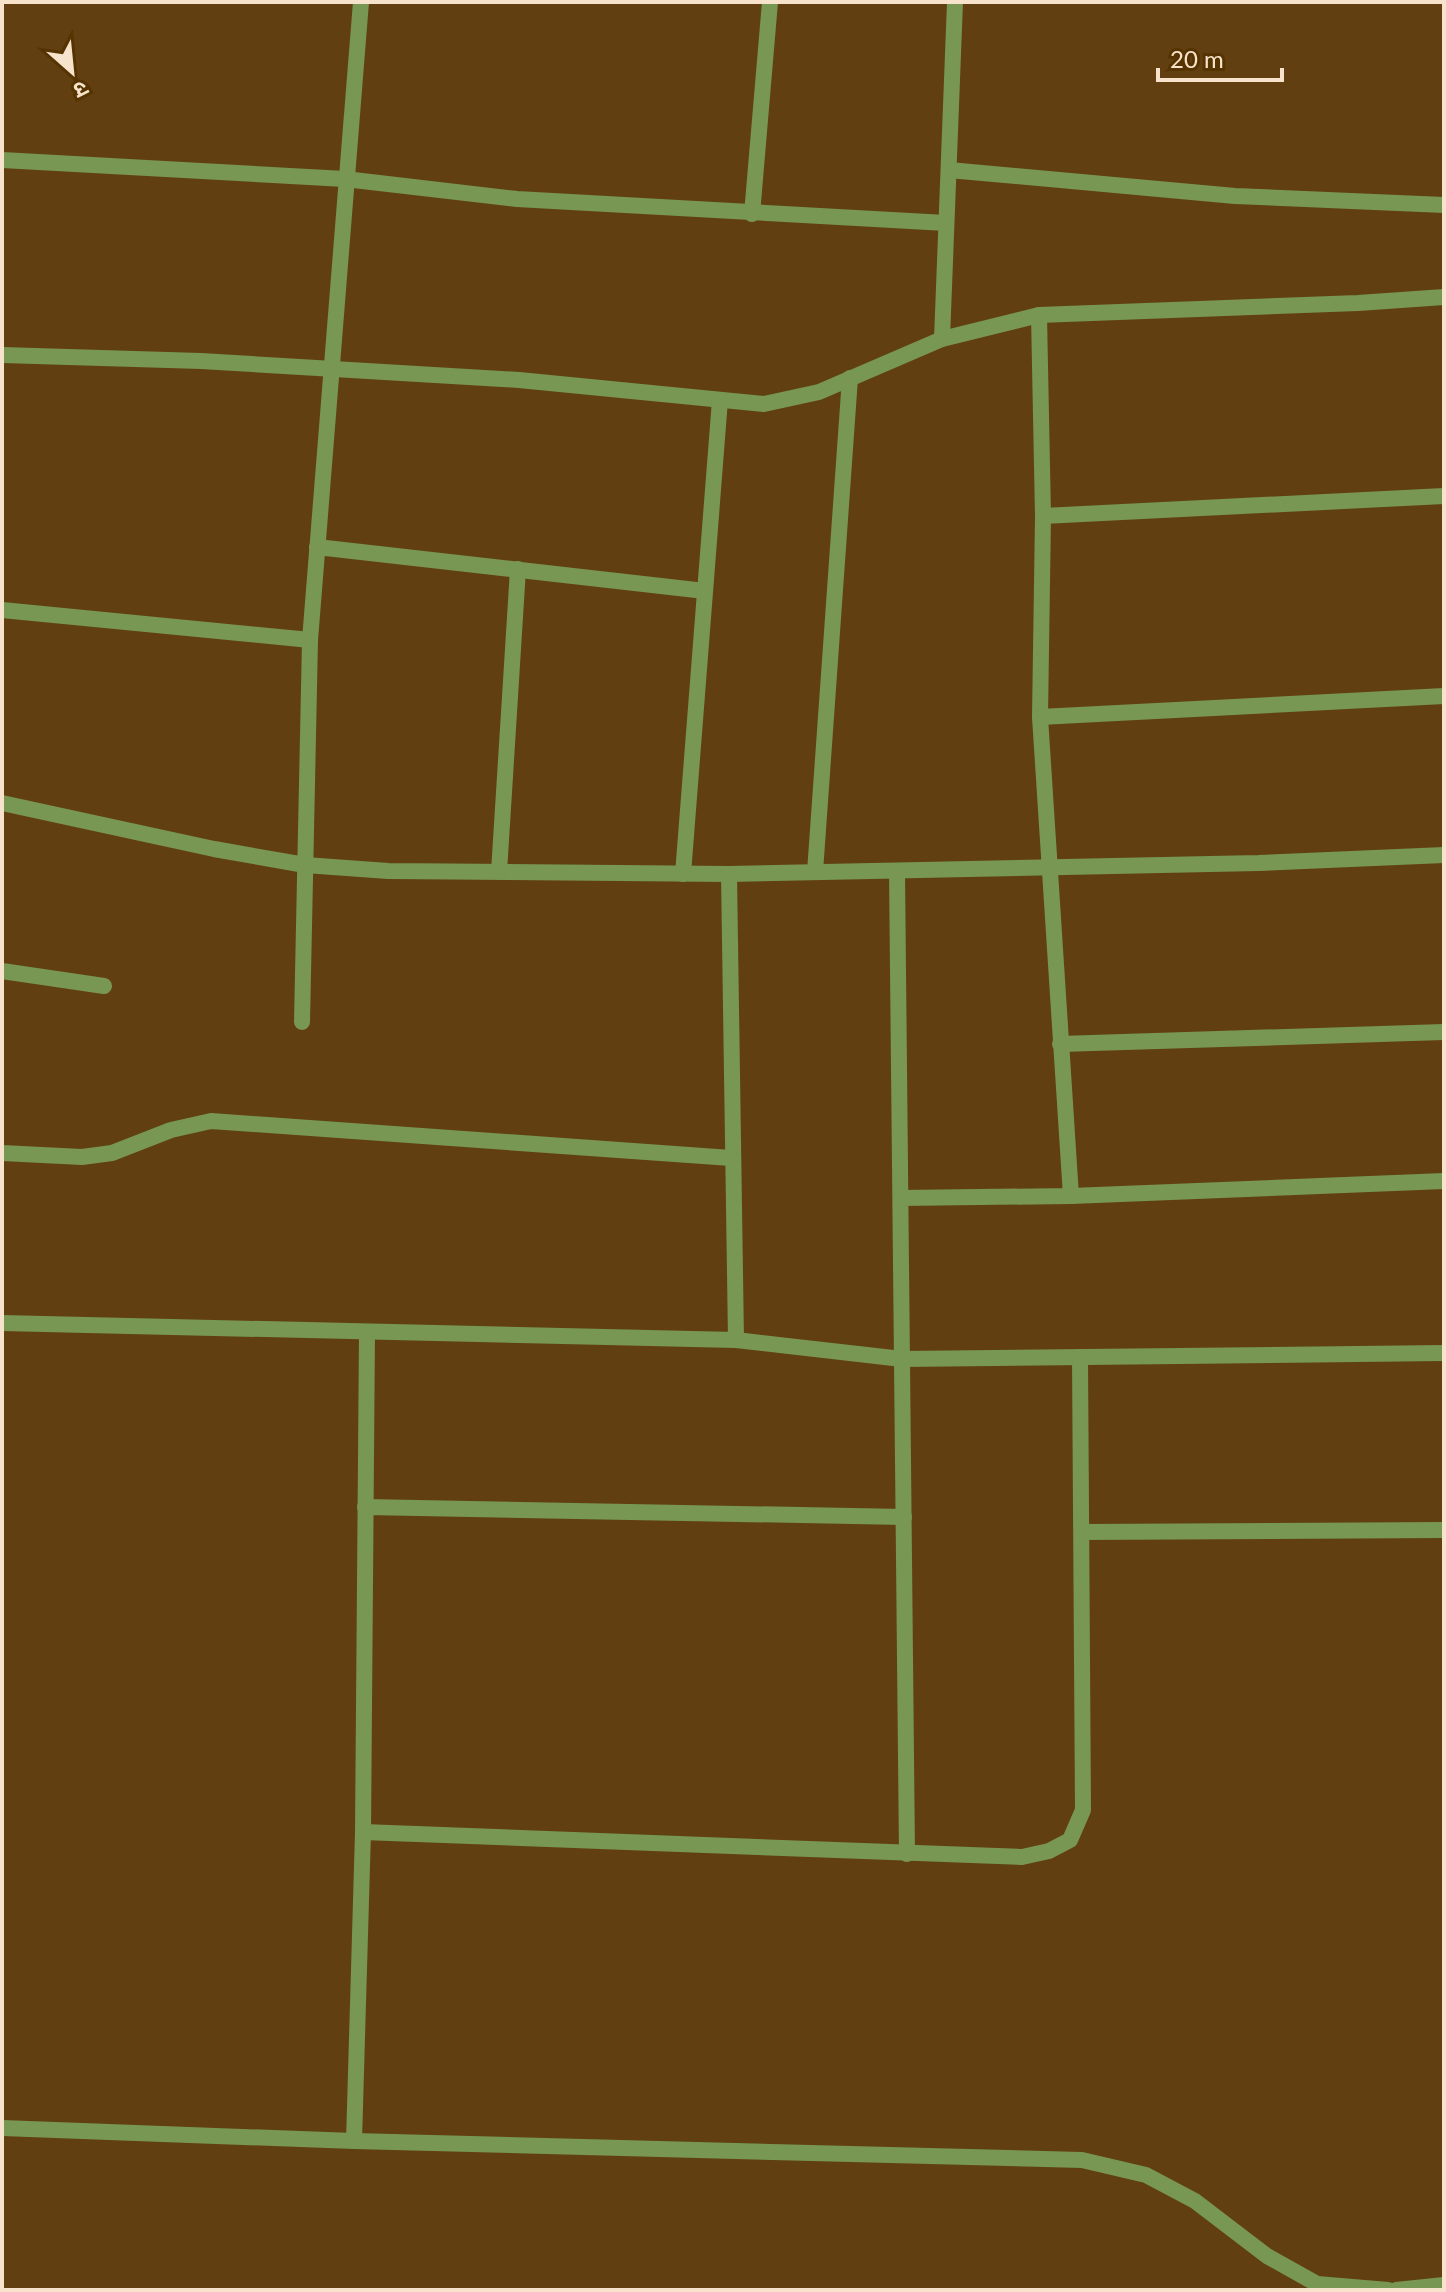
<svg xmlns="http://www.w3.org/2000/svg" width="1446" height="2292" font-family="Lato,'Noto Sans Devanagari',sans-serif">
	<rect width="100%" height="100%" fill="#623f10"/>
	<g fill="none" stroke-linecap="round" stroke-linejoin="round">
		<g stroke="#779752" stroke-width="16">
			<polyline points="2,160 345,179 517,199 946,223"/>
			<polyline points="949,170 1235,196 1444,205"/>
			<polyline points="752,214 770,2"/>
			<polyline points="1039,315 1043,516 1040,717 1071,1196"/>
			<polyline points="942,339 955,2"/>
			<polyline points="2,355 201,361 519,380 764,404 819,392 942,339 1039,315 1358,303 1444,297"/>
			<polyline points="1043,516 1444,496"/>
			<polyline points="317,547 705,591"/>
			<polyline points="2,610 310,640"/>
			<polyline points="1040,717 1444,696"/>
			<polyline points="2,803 214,849 305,865 388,871 729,874 1259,863 1444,855"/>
			<polyline points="897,871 907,1854"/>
			<polyline points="499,872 518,569"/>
			<polyline points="815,872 850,378"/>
			<polyline points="683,874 720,400"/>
			<polyline points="729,874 736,1340"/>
			<polyline points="2,971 104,986"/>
			<polyline points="302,1022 310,640 361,2"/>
			<polyline points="1060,1044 1444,1032"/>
			<polyline points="2,1153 82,1157 112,1153 171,1130 211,1121 731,1158"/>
			<polyline points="901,1198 1071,1196 1444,1181"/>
			<polyline points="2,1323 736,1340 902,1359 1444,1353"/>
			<polyline points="365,1507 904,1517"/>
			<polyline points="1082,1532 1444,1530"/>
			<polyline points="363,1832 1022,1857 1049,1851 1070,1840 1083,1810 1080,1357"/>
			<polyline points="2,2128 354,2141 1082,2160 1146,2175 1195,2201 1267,2256 1317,2284 1388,2290"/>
			<polyline points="354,2141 363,1832 367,1332"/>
			<polyline points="1396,2290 1444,2285"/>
		</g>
	</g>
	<rect width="1446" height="2292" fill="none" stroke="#f7e2cb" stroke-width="8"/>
	<g transform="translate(72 72) rotate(153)" stroke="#563401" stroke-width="6" paint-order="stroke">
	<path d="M0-6L14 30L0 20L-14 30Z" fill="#f7e2cb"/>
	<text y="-12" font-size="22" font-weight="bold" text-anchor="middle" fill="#f7e2cb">उ</text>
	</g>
	<path d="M1158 68v12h124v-12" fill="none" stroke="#f7e2cb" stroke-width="4"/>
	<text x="1170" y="68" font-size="24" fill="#f7e2cb" stroke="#563401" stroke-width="6" paint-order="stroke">20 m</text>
</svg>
